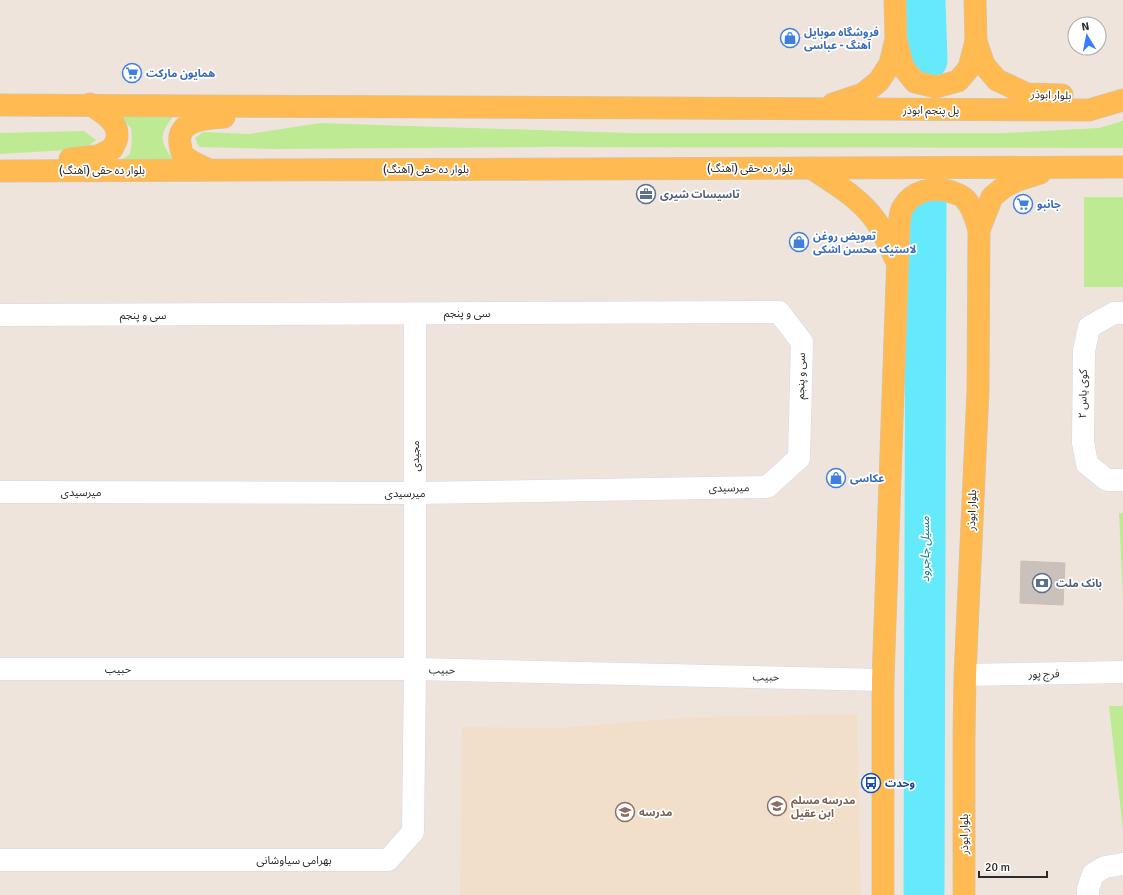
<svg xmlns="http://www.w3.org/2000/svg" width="1123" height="895" font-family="Signika,'Noto Sans Arabic',sans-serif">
	<rect width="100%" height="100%" fill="#efe4dc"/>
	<polygon fill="#f2dfca" points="857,714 861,895 460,895 462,727 557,728 692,717"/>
	<g fill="#beea93">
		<path d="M117,113H176C159,134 158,139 174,161L118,162L130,154L132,141L131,128Z"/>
		<polygon points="1123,121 1123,148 547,147 272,149 199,147 195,138 203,132 249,134 320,123 629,133 1005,133 1099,128"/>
		<polygon points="84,131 96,140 84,149 0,154 0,133"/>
		<rect x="1084" y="197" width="39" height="90"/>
		<polygon points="1119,513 1123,513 1123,598"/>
		<polygon points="1109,706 1123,706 1123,830"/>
	</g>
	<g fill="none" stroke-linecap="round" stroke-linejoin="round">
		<g stroke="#65eafb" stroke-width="41">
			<polyline points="925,0 927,60"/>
			<polyline points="924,895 926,204"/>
		</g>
	</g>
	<polygon fill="#cac1bc" stroke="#cac0b5" points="1021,561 1065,563 1063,605 1020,603"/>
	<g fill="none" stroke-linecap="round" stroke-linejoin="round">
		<g stroke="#d1d8e6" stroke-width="23">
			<g id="minor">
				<polyline points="1123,313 1114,313 1089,327 1084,351 1083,442 1087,464 1107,480 1123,480"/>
				<polyline points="0,315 779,312 802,342 799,458 767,487 415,493 0,492"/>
				<polyline points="0,669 415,669 883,680"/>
				<polyline points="965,675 1123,672"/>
				<polyline points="0,860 388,860 413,832 415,669 415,314"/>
				<polyline points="1088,895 1088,889 1093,874 1105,867 1123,864"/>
			</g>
		</g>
		<g stroke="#c8c8c8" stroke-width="23">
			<g id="major">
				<polyline points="975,0 976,41 984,65 997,80 1027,94 1062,95"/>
				<polyline points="896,40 903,67 915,82 936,87 958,81 969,68 976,41"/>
				<polyline points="833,104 863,94 879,81 890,64 896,39 895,0"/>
				<polyline points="0,105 1089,110 1123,100"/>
				<path d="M70,159L98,156L112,149C114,145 117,141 117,137C119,121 101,112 90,104"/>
				<path d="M811,168C834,183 860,198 876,221C884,233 890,247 896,260"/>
				<path d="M207,169C200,165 189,162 183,155C181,152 181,147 180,144C176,120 207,118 224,117"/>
				<polyline points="0,171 1123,167"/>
				<path d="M883,895V680L899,224C900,219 900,211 903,207C913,191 931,187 949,191C954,193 962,195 965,199C973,207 976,220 979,230"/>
				<polyline points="964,895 964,736 965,675 978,391 979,230 992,197 1004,187 1018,180 1040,173"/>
			</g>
		</g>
		<use href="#minor" stroke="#fff" stroke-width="22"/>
		<use href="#major" stroke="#ffbb51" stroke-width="22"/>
	</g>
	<defs>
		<g id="shop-ring" transform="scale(1)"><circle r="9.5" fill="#fff" stroke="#3f7fe0" stroke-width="1.5"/><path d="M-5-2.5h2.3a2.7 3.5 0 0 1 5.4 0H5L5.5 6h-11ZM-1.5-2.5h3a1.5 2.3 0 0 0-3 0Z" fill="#3f7fe0"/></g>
		<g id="supermarket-ring" transform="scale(1)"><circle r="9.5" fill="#fff" stroke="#3f7fe0" stroke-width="1.5"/><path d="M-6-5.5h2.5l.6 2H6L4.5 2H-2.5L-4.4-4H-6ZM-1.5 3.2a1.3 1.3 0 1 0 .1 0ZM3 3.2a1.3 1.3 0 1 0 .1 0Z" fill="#3f7fe0"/></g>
		<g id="office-ring" transform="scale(1)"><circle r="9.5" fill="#fff" stroke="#5c6f8a" stroke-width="1.5"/><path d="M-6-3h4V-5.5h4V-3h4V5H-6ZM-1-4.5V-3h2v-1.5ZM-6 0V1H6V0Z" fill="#5c6f8a"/></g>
		<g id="bank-ring" transform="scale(1)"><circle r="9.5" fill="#fff" stroke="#5c6f8a" stroke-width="1.5"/><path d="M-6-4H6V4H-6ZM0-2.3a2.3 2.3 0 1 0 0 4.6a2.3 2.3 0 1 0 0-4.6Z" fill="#5c6f8a"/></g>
		<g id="bus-ring" transform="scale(1)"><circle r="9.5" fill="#fff" stroke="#1a4fb4" stroke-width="1.5"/><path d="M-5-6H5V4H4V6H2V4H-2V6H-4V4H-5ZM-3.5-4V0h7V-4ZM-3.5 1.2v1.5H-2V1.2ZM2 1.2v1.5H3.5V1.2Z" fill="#1a4fb4"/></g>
		<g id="school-ring" transform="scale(1)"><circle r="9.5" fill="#fff" stroke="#8d6e63" stroke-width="1.5"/><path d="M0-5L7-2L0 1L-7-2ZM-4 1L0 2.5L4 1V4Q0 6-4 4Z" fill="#8d6e63"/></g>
	</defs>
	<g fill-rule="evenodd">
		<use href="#shop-ring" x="790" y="38"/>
		<use href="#supermarket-ring" x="132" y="73"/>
		<use href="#office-ring" x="646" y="194"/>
		<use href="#supermarket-ring" x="1023" y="204"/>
		<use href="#shop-ring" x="799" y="242"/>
		<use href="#shop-ring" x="836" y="478"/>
		<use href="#bank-ring" x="1042" y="583"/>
		<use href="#bus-ring" x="871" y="783"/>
		<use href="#school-ring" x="777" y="806"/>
		<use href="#school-ring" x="625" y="812"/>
	</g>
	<g text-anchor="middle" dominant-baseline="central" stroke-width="3.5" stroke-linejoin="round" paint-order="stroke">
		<g font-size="11" font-weight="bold" fill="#366cbe" stroke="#fff" text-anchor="start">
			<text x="804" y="32">فروشگاه موبایل<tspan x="804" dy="13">آهنگ - عباسی</tspan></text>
			<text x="146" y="73">همایون مارکت</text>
			<text x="1037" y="204">جانبو</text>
			<text x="813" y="236">تعویض روغن<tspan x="813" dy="13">لاستیک محسن اشکی</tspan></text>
			<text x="850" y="478">عکاسى</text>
		</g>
		<g font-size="11" fill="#2b2b2b" stroke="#fff">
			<text transform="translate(1051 95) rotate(2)">بلوار ابوذر</text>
			<text x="931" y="110">پل پنجم ابوذر</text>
			<text x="750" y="168">بلوار ده حقی (آهنگ)</text>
			<text x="426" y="169">بلوار ده حقی (آهنگ)</text>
			<text x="102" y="170">بلوار ده حقی (آهنگ)</text>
			<text x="467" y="313">سی و پنجم</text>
			<text x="143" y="315">سی و پنجم</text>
			<text transform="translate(801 376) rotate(-89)">سی و پنجم</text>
			<text transform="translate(1083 394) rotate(-89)">کوی یاس ۲</text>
			<text transform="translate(415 456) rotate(-90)">مجیدی</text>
			<text transform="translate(729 488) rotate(-1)">میرسیدی</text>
			<text x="81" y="492">میرسیدی</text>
			<text x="405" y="493">میرسیدی</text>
			<text transform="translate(972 510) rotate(-88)">بلوار ابوذر</text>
			<text x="118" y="669">حبیب</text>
			<text transform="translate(442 670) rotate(1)">حبیب</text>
			<text transform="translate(1044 674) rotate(-1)">فرج پور</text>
			<text transform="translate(766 677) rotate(1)">حبیب</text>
			<text transform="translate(964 834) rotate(-90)">بلوار ابوذر</text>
			<text x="294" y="860">بهرامی سیاوشانی</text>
		</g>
		<g font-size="11" font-weight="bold" fill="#4e5e75" stroke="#fff" text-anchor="start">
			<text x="660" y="194">تاسیسات شیری</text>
			<text x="1056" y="583">بانک ملت</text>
		</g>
		<g font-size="11" font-weight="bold" fill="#164399" stroke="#fff" text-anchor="start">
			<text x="885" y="783">وحدت</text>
		</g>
		<g font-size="11" font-weight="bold" fill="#785e54" stroke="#fff" text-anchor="start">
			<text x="791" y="800">مدرسه مسلم<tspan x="791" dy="13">ابن عقیل</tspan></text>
			<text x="639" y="812">مدرسه</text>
		</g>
		<g font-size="12" font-style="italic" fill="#027e9c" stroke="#fff">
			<text transform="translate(925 549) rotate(-90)">مسیل جاجرود</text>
		</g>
	</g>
	<g transform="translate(1087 36) rotate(350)"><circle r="19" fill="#ffffff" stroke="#aaaaaa"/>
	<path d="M0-3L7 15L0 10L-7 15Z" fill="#397cff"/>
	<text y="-6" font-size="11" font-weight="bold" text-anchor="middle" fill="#2b2b2b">N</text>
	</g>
	<path d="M979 871v6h68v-6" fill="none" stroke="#2b2b2b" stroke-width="2"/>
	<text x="985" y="871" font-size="12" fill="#2b2b2b" stroke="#ffffff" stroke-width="3" paint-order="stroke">20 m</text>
</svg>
